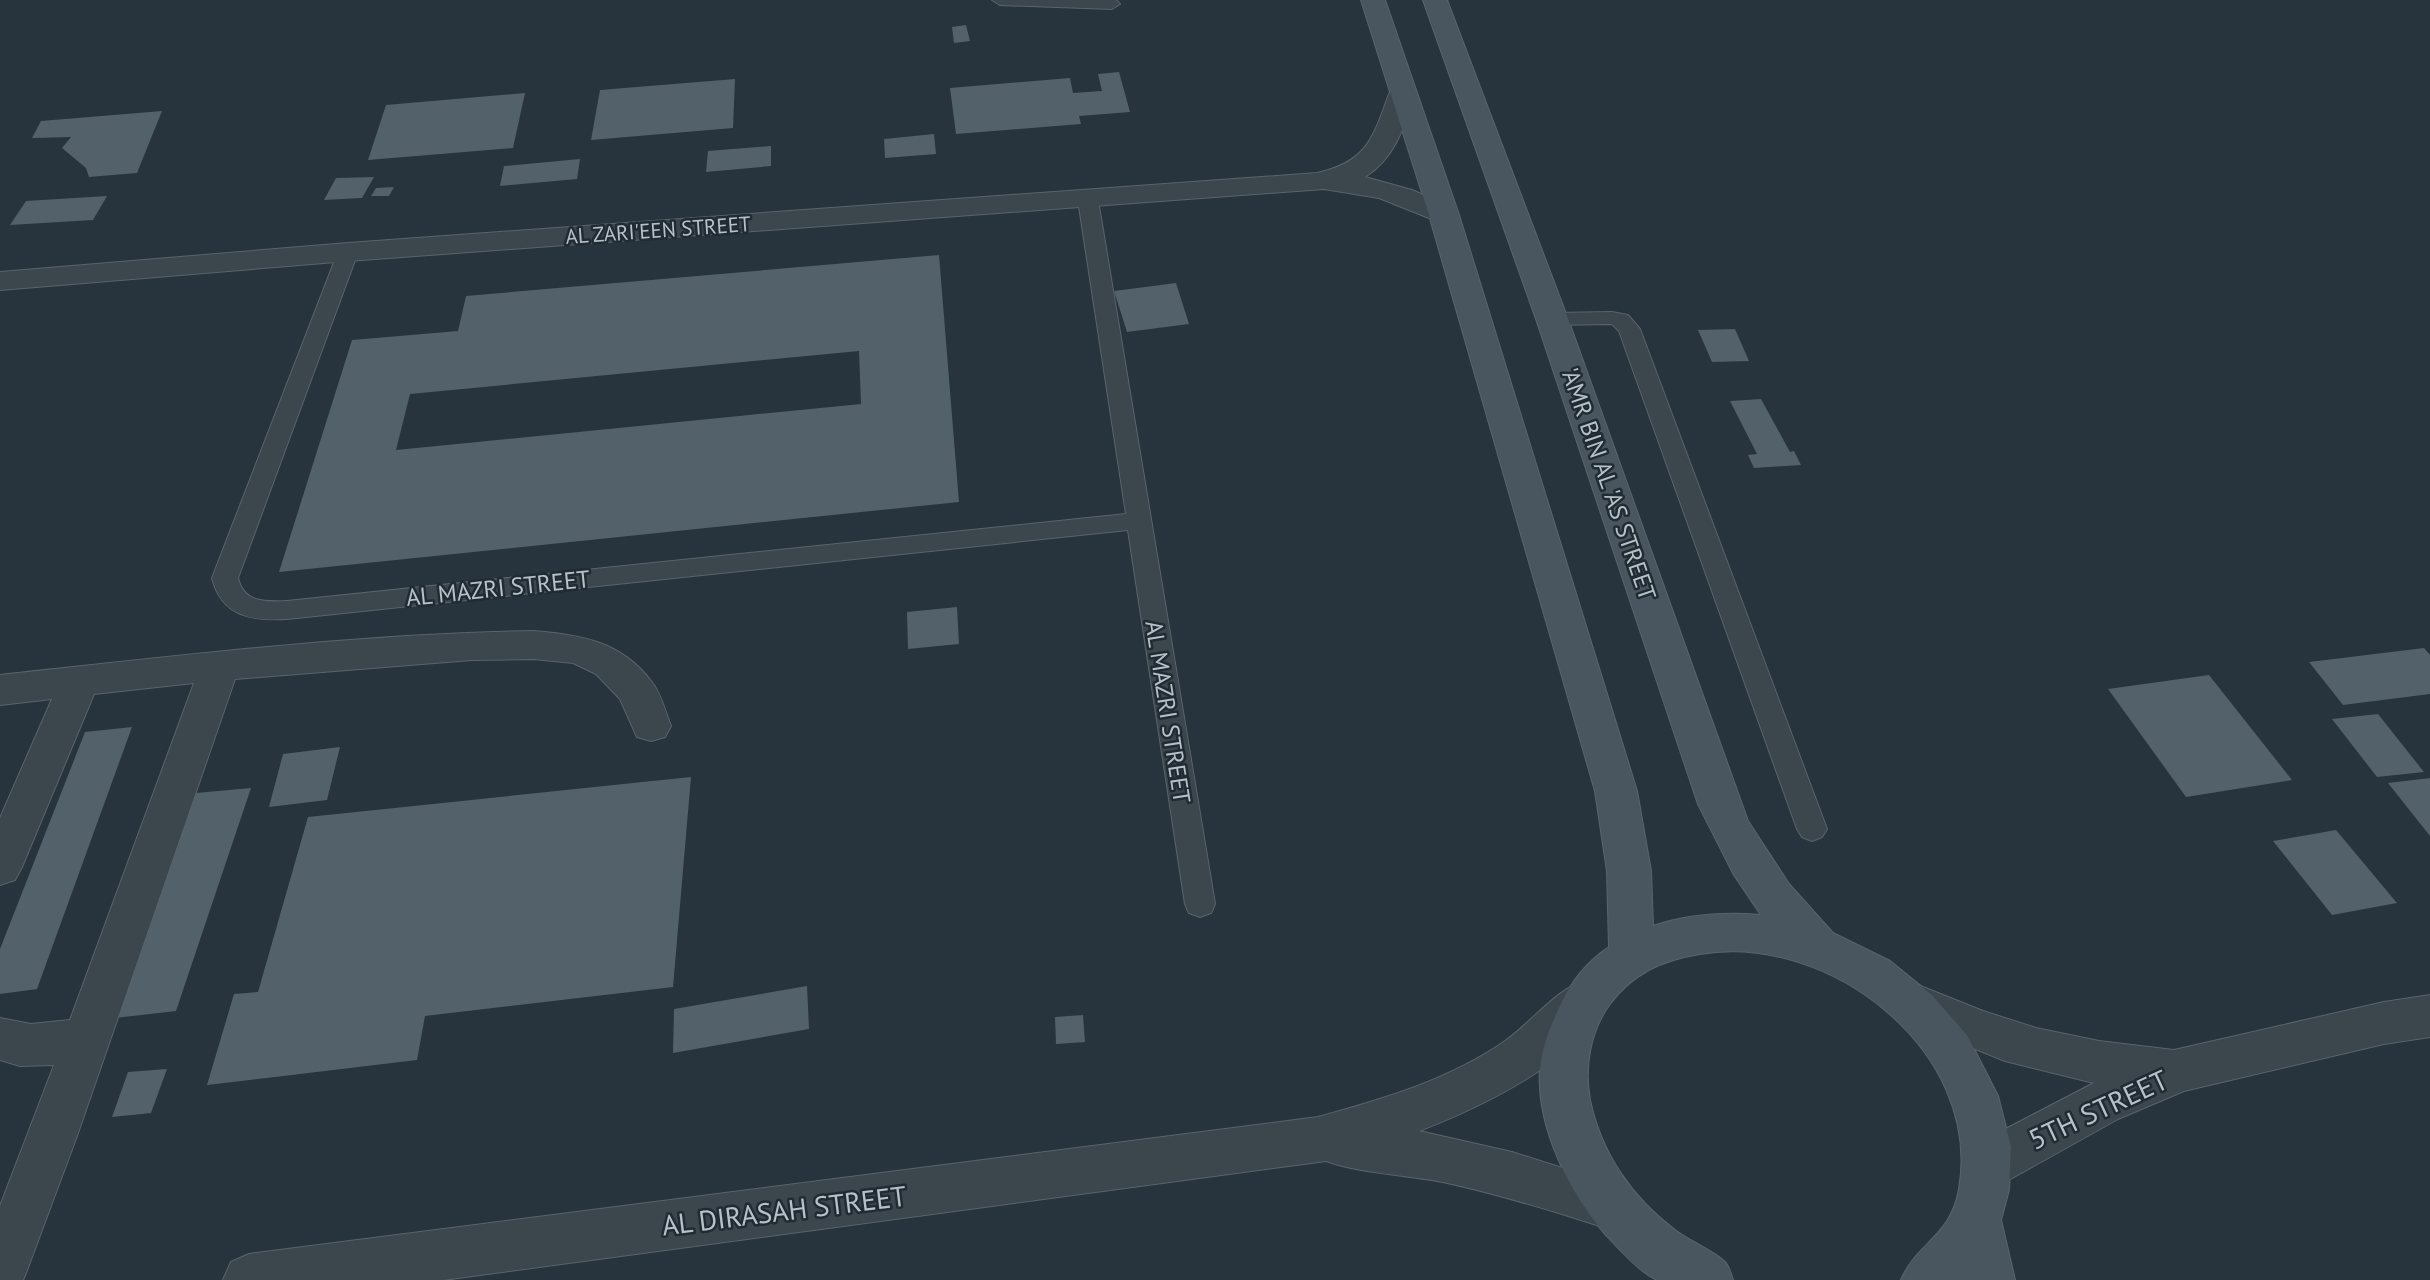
<svg xmlns="http://www.w3.org/2000/svg" width="2430" height="1280" font-family="'PT Sans',sans-serif">
	<rect width="100%" height="100%" fill="#27343d"/>
	<g fill="#52616a" fill-rule="evenodd">
		<polygon points="966,25 970,41 954,43 952,27"/>
		<polygon points="1119,72 1130,112 1079,116 1081,124 956,134 950,88 1070,78 1073,93 1102,91 1098,74"/>
		<polygon points="735,79 733,128 591,140 600,90"/>
		<polygon points="525,93 513,148 368,160 386,105"/>
		<polygon points="162,111 137,173 89,177 86,168 62,148 71,137 32,138 41,121"/>
		<polygon points="934,134 936,154 885,158 884,139"/>
		<polygon points="771,146 771,166 706,172 708,151"/>
		<polygon points="580,159 577,179 500,186 504,166"/>
		<polygon points="374,177 362,198 324,200 336,178"/>
		<polygon points="394,187 389,196 371,196 376,188"/>
		<polygon points="107,196 93,220 10,225 26,201"/>
		<path d="M939,255L959,502L279,572L352,340L458,331L466,296ZM859,351L861,404L396,450L410,394Z"/>
		<polygon points="1176,283 1189,324 1127,332 1114,291"/>
		<polygon points="1735,329 1749,361 1712,362 1698,330"/>
		<polygon points="1761,399 1790,452 1794,451 1801,465 1754,468 1748,455 1757,454 1730,401"/>
		<polygon points="957,607 959,644 908,649 907,612"/>
		<polygon points="2424,648 2430,655 2430,694 2343,705 2309,662"/>
		<polygon points="2209,675 2292,780 2186,797 2108,689"/>
		<polygon points="2378,714 2424,772 2377,777 2332,719"/>
		<polygon points="132,727 37,989 0,994 0,949 85,732"/>
		<polygon points="340,747 327,800 269,807 283,754"/>
		<polygon points="691,777 673,987 425,1016 417,1060 207,1085 234,994 258,992 308,817"/>
		<polygon points="2430,778 2430,836 2388,783"/>
		<polygon points="251,788 176,1011 115,1018 196,793"/>
		<polygon points="2336,830 2397,903 2332,915 2273,841"/>
		<polygon points="807,986 809,1029 673,1053 674,1009"/>
		<polygon points="1083,1015 1085,1042 1056,1044 1055,1017"/>
		<polygon points="167,1069 151,1113 112,1117 128,1072"/>
	</g>
	<g fill="none" stroke-linecap="round" stroke-linejoin="round">
		<g stroke="#59646b" stroke-width="2">
			<g id="service">
				<polygon points="992,0 1116,0 1120,4 1112,9 1000,5"/>
				<path d="M1088,194L1095,196L1098,200L1215,904L1211,913L1200,917L1189,913L1185,904L1128,530L287,619C252,621 222,617 212,578L338,252L341,248H355L358,252L238,578C244,603 265,602 287,601L1126,514L1078,200L1081,196Z"/>
				<polygon points="1612,312 1628,315 1640,329 1827,829 1822,837 1812,841 1802,837 1797,829 1619,331 1612,324 1552,325 1544,324 1541,319 1544,314 1552,313"/>
			</g>
		</g>
		<g stroke="#59646b" stroke-width="2">
			<g id="minor">
				<path d="M1402,86L1411,88L1415,94C1404,127 1395,158 1365,177L1412,190L1454,209L1459,215L1454,221L1444,224L1379,198L1324,189L348,261L0,290V272L348,243L1317,173C1367,162 1373,138 1389,94L1393,88Z"/>
				<path d="M534,631C580,635 621,641 651,681C661,693 665,711 671,726L665,737L651,741L637,737L620,699L596,674L573,663L534,659L472,660L235,679L77,1136L26,1273L23,1280H0V1206L54,1065L20,1066L0,1060V1018L31,1024L70,1020L194,683L94,694L22,867L15,880L0,885V818L52,699L0,705V675C177,656 356,634 534,631Z"/>
				<path d="M1585,980L1601,986L1608,1000C1579,1061 1479,1108 1419,1131L1512,1152L1632,1190L1639,1207L1632,1224L1614,1231C1558,1212 1501,1195 1443,1182C1408,1175 1358,1173 1326,1161L443,1280H223L231,1262L249,1254L1318,1117C1383,1099 1449,1080 1505,1041C1532,1022 1554,991 1585,980Z"/>
				<polygon points="1908,981 1983,1011 2036,1028 2099,1041 2174,1050 2384,1002 2430,995 2430,1037 2384,1044 2184,1091 2118,1119 2005,1182 1987,1189 1969,1182 1962,1165 1969,1148 2094,1083 2005,1061 1892,1015 1885,1001 1892,987"/>
			</g>
		</g>
		<g stroke="#59646b" stroke-width="2">
			<path id="secondary" d="M1361,0H1385L1459,215L1637,791L1651,871L1653,926C1689,914 1724,912 1761,915L1734,875L1698,804L1536,319L1423,0H1447L1568,319L1748,821L1789,884L1833,933L1890,961L1932,995L1967,1035L1998,1096L2011,1147L2009,1190L2001,1220L2015,1280H1901C1917,1242 1951,1237 1959,1189C1983,1050 1828,932 1700,954C1663,960 1633,973 1610,1004C1590,1031 1584,1067 1590,1100C1601,1153 1632,1198 1675,1230C1689,1241 1712,1250 1724,1261C1729,1265 1731,1274 1733,1280C1717,1280 1671,1280 1658,1280C1643,1276 1617,1247 1606,1235C1569,1193 1536,1126 1540,1069C1542,1047 1550,1027 1559,1008C1570,983 1586,962 1609,947L1607,871L1595,791L1429,215Z"/>
		</g>
		<use href="#service" fill="#3b464d" fill-rule="evenodd"/>
		<use href="#minor" fill="#3b464d" fill-rule="evenodd"/>
		<use href="#secondary" fill="#495660" fill-rule="evenodd"/>
	</g>
	<g text-anchor="middle" dominant-baseline="central" stroke-width="5" stroke-linejoin="round" paint-order="stroke">
		<g font-size="21" fill="#b7c1c8" stroke="#202b33">
			<text transform="translate(658 230) rotate(-4)">AL ZARI'EEN STREET</text>
		</g>
		<g font-size="24" fill="#b7c1c8" stroke="#202b33">
			<text transform="translate(1609 484) rotate(71)">'AMR BIN AL 'AS STREET</text>
			<text transform="translate(498 588) rotate(-6)">AL MAZRI STREET</text>
			<text transform="translate(1168 712) rotate(81)">AL MAZRI STREET</text>
		</g>
		<g font-size="28" fill="#b7c1c8" stroke="#202b33">
			<text transform="translate(2098 1109) rotate(-25)">5TH STREET</text>
			<text transform="translate(784 1210) rotate(-7)">AL DIRASAH STREET</text>
		</g>
	</g>
</svg>
